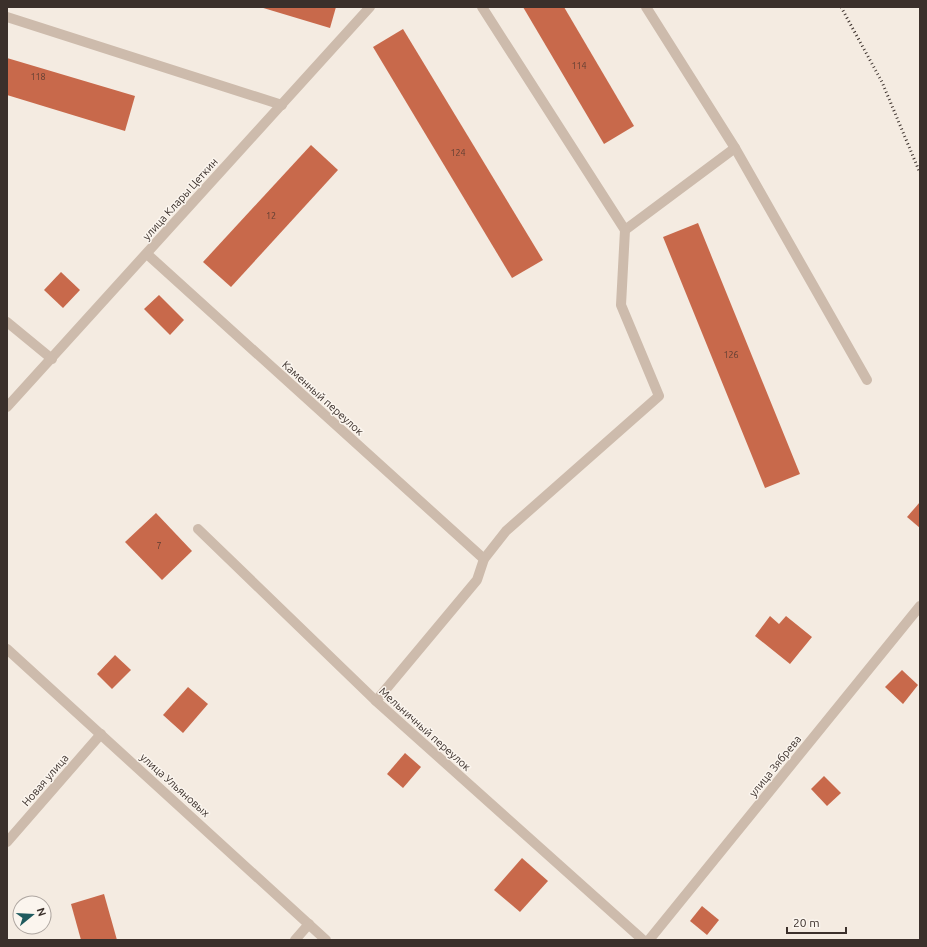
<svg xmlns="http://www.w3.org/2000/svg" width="927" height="947" font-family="Ubuntu,sans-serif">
	<rect width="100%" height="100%" fill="#f4ebe1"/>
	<g fill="#c8694b">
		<polygon points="260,7 336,7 330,28"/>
		<polygon points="523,7 564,7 634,126 604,144"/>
		<polygon points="403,29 543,260 512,278 373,47"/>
		<polygon points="7,58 135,96 125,131 7,95"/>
		<polygon points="311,145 338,170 231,287 203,262"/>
		<polygon points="698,223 800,474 765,488 663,237"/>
		<polygon points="61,272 80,290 63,308 44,290"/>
		<polygon points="159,295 184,320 170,335 144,309"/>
		<polygon points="920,502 920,528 907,517"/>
		<polygon points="156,513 192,551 162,580 125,542"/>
		<polygon points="770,616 779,624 786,616 812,637 790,664 755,636"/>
		<polygon points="115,655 131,670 112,689 97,674"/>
		<polygon points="902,670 918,685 903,704 885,687"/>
		<polygon points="188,687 208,704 183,733 163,715"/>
		<polygon points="405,753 421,767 403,788 387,774"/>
		<polygon points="824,776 841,793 827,806 811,789"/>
		<polygon points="522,858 548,881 520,912 494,890"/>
		<polygon points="104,894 117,940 81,940 71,904"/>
		<polygon points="702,906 719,920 707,935 690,921"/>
	</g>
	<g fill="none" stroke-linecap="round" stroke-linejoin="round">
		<g stroke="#cdbbac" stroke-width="10">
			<polyline points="482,7 625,230 735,148"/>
			<polyline points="646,7 735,148 867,380"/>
			<polyline points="7,17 282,105"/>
			<polyline points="147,254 484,559"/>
			<polyline points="7,322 52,359"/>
			<polyline points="7,407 370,7"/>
			<polyline points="198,529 376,701 643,940"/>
			<polyline points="7,649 326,940"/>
			<polyline points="376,701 477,580 484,559 506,531 659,396 621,305 625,230"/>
			<polyline points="7,842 101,734"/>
			<polyline points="295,940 309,924"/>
			<polyline points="649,940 920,606"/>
		</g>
		<polyline stroke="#3b302b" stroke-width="3" stroke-dasharray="1 3" stroke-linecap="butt" points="841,7 882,82 920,173"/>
	</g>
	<g text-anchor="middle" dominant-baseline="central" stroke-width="3" stroke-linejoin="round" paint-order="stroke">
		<g font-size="9" fill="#5e3e33">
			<text x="579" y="66">114</text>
			<text x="38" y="77">118</text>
			<text x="458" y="153">124</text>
			<text x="271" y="216">12</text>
			<text x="731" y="355">126</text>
			<text x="159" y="546">7</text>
		</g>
		<g font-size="11" fill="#3b302b" stroke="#fbf5ee">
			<text transform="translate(180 199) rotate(-48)">улица Клары Цеткин</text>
			<text transform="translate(323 398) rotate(42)">Каменный переулок</text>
			<text transform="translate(425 729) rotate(42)">Мельничный переулок</text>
			<text transform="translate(775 766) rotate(-51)">улица Зябрева</text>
			<text transform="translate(45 780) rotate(-49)">Новая улица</text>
			<text transform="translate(175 785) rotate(42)">улица Ульяновых</text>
		</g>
	</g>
	<rect width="927" height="947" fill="none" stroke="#3b302b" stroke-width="16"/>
	<g transform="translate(32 915) rotate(72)"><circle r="19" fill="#fbf5ee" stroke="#aea6a0"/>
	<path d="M0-3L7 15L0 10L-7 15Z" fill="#1f5a5e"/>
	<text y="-6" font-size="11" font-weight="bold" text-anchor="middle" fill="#3b302b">N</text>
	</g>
	<path d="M787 927v6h59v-6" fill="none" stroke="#3b302b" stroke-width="2"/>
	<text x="793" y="927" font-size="12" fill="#3b302b" stroke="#fbf5ee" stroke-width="3" paint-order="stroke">20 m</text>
</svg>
